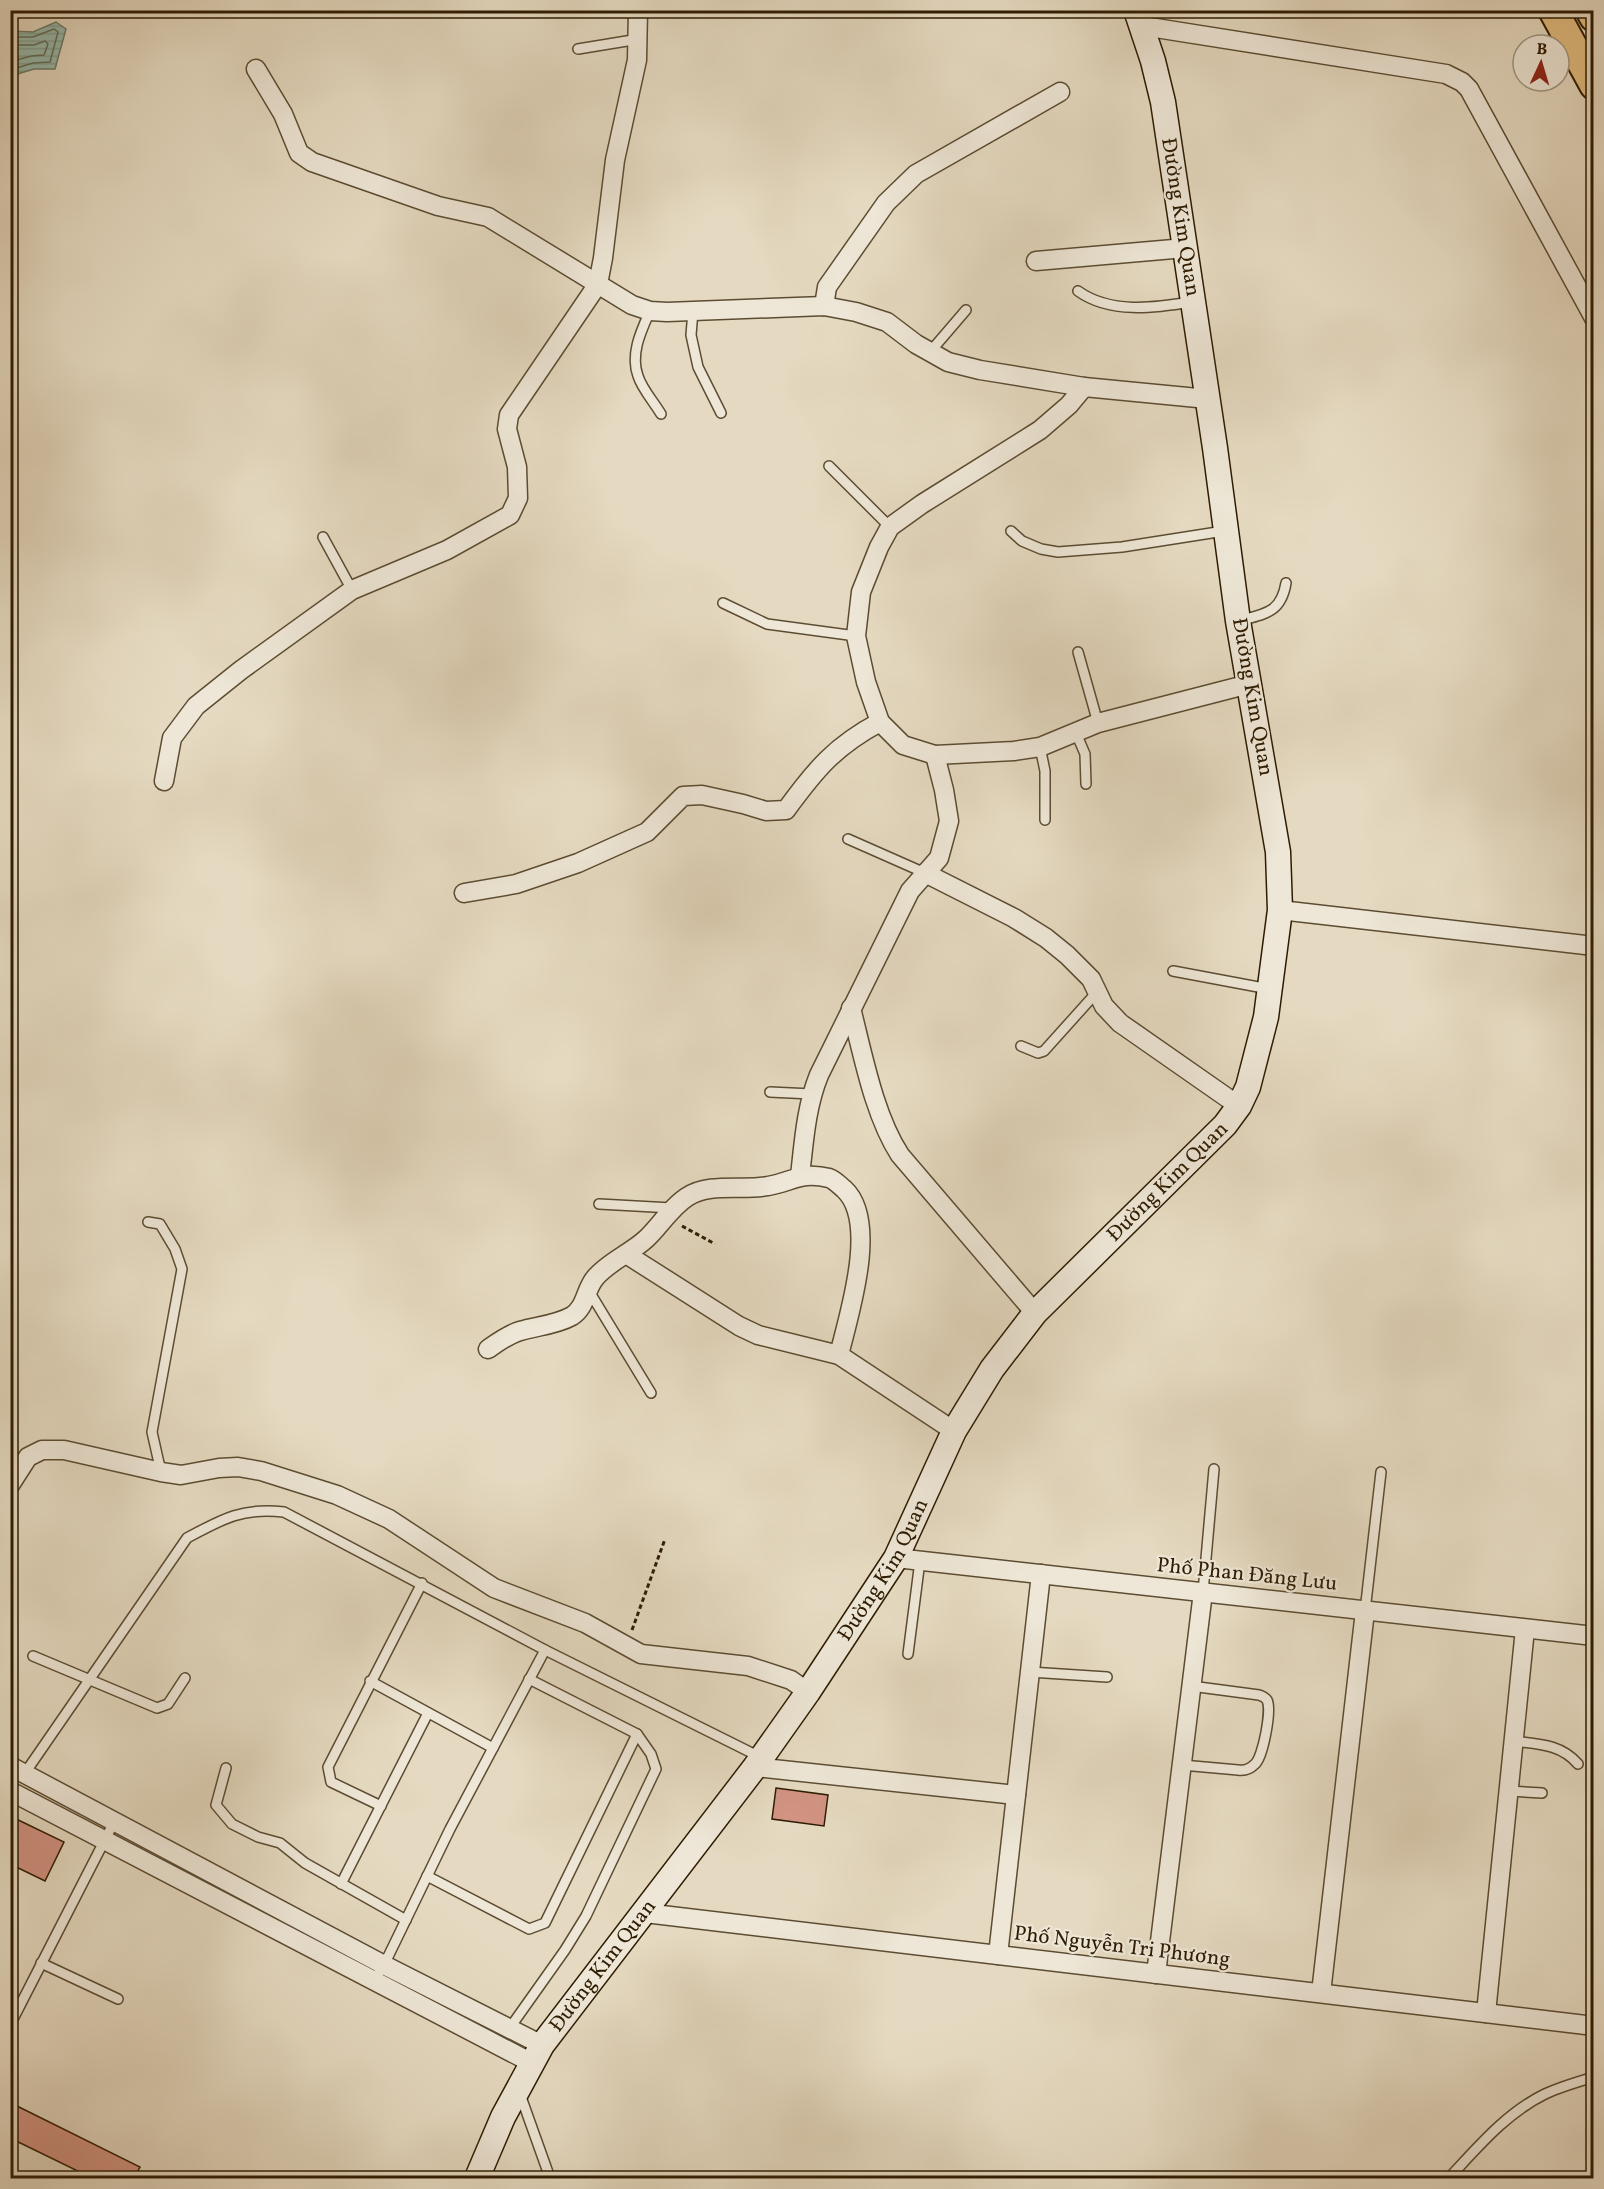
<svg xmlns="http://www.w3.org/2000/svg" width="1604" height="2189" font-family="Vollkorn,serif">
	<defs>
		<pattern id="water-rules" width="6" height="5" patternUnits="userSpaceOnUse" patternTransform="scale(1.5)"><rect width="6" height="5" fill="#96bbae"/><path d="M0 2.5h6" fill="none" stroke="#82a094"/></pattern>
	</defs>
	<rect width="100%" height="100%" fill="#e5dac1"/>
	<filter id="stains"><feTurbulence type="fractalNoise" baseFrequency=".00333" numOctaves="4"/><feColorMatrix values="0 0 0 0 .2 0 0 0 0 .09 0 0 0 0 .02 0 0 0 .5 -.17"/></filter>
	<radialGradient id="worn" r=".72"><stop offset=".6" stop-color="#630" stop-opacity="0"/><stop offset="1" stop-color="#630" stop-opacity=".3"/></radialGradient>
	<polygon fill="url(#water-rules)" stroke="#6c7b69" stroke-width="1.5" points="56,22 66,29 55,69 34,69 11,76 11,31 33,32"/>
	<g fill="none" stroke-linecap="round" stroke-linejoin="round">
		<g stroke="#626c58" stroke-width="1.5">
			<polyline points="10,37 33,37 54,29 58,32 50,62 33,63 10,70"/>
			<polyline points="10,45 34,45 45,41 48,44 44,55 31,56 10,62"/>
		</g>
	</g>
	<g fill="#d29383" stroke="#2e1c02" stroke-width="1.5">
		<polygon points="776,1788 828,1795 824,1826 772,1819"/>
		<polygon points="10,1816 64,1842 45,1881 10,1864"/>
		<polygon points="15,2105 140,2167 134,2178 92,2178 10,2138 10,2113"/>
	</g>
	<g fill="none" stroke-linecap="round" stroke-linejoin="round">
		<g stroke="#5c4c32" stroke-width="12">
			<g id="service">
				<polyline points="578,49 639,39"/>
				<path d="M1078,291C1110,314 1154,308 1191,302"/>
				<path d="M650,311C641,331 630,354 638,376C642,389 654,402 661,414"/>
				<polyline points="693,311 691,335 698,367 721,413"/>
				<polyline points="930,352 966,310"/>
				<polyline points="829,466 890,527"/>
				<polyline points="1011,531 1022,541 1041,549 1058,552 1122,547 1224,531"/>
				<polyline points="323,537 352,590"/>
				<polyline points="723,603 767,624 856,636"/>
				<path d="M1238,621C1265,614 1281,613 1286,583"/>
				<polyline points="1078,652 1098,723"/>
				<polyline points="1076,733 1085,754 1086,784"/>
				<polyline points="1040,747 1045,771 1045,820"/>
				<polyline points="848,839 925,873"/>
				<polyline points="1173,971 1269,989"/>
				<polyline points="1021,1046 1038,1053 1044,1051 1097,992"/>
				<polyline points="770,1092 812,1094"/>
				<polyline points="599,1204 672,1208"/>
				<polyline points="148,1222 160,1224 175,1249 182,1269 152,1432 161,1472"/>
				<polyline points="589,1291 651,1393"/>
				<polyline points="1203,1592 1214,1469"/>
				<polyline points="1365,1611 1381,1472"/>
				<polyline points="908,1654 920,1561"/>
				<polyline points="33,1656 157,1708 168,1704 185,1678"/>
				<polyline points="1030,1672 1107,1677"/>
				<polyline points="370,1681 493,1748"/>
				<path d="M1513,1741C1538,1744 1561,1744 1578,1764"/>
				<path d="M1182,1765L1238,1770C1244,1771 1250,1769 1255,1764C1263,1757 1272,1710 1267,1700C1265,1697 1262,1696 1259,1695L1191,1686"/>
				<polyline points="226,1768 216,1805 232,1824 258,1837 280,1843 305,1863 406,1920"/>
				<path d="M25,1773L187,1538C222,1519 243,1507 284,1512L545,1650L760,1757"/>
				<polyline points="1509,1791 1542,1793"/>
				<polyline points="381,1806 331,1782 328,1767 422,1583"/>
				<polyline points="427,1876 529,1929 545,1923 637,1734"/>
				<polyline points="341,1884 428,1713"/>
				<polyline points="41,1963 118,1999"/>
				<polyline points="373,1981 384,1965 450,1829 545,1650"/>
				<polyline points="10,2025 114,1822"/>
				<polyline points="509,2029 565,1950 586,1916 656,1769 651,1754 637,1734 529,1679"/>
				<polyline points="520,2094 550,2178"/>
				<path d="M1449,2178C1477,2148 1506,2113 1545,2094C1560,2087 1577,2082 1594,2077"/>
			</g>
		</g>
		<g stroke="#5c4c32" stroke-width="21">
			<g id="minor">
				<polyline points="1143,26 1446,74 1462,82 1469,89 1594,318"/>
				<polyline points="256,69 283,114 299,153 312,162 438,206 488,217 632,305 650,311 667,312 824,306 856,312 887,322 916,344 948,362 980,370 1084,387 1208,399"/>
				<polyline points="1036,261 1185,248"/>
				<polyline points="824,306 827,287 886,203 916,174 1060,92"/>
				<polyline points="1084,387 1069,405 1040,430 922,504 890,527 879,547 861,592 856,636 866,682 880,722 903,745 935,755 1014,751 1040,747 1098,723 1249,684"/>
				<polyline points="164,781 172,738 196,706 241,670 352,590 447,550 510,515 518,498 517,467 507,429 509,415 598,284 603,258 615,160 637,60 638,10"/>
				<polyline points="925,873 1014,918 1046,938 1067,955 1091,979 1104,1006 1120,1023 1239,1106"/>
				<path d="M464,893L516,884L578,863L647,832L683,796L702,795L743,804L766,811L786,810C816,769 835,746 880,722"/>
				<polyline points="1280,910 1594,946"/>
				<path d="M851,1008C863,1055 874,1115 900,1155L1035,1313"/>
				<path d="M800,1176C804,1141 806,1107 819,1075L910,891L939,858L949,821L944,790L935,755"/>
				<polyline points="626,1254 739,1326 758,1335 839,1355 954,1431"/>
				<path d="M488,1349C498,1342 509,1334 520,1331C537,1326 556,1325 572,1316C586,1307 585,1290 595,1278C608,1262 631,1253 646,1239C660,1226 671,1207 687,1197C709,1182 743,1191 768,1186C792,1182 801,1171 829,1178C835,1180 839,1185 844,1189C879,1221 849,1314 839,1355"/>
				<polyline points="10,1485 28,1457 42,1450 64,1450 161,1472 181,1475 219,1468 238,1467 261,1471 337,1495 389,1519 494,1588 585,1623 641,1654 748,1666 791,1680 808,1692"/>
				<polyline points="896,1558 1594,1636"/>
				<polyline points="10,1766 384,1965 542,2045"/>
				<polyline points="755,1767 1016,1795"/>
				<polyline points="10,1791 532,2063"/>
				<polyline points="645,1913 1594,2026"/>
				<polyline points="998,1955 1041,1574"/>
				<polyline points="1156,1974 1203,1592"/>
				<polyline points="1321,1993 1365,1611"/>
				<polyline points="1486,2013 1525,1629"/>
			</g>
		</g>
		<g stroke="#2e1c02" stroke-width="27">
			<g id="secondary">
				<path id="s1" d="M477,2178L503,2117L542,2045L755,1767L808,1692L896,1558L954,1431L992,1369L1035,1313L1225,1125L1239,1106L1248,1087L1266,1017L1280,910L1278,852L1238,621L1215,448L1163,102L1153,61L1136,10"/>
			</g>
		</g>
		<g stroke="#2e1c02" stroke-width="32">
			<g id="trunk">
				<polyline points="1553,10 1594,85"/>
				<polyline points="1590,10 1594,17"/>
			</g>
		</g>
		<g stroke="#2e1c02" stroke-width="3" stroke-dasharray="4.5 3" stroke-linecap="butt">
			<polyline points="682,1226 715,1244"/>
			<polyline points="632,1630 665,1539"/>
		</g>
		<use href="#service" stroke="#eee7d7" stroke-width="9"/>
		<use href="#minor" stroke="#eee7d7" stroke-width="18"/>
		<use href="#secondary" stroke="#eee7d7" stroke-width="24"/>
		<use href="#trunk" stroke="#e2bd80" stroke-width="28"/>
	</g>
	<g text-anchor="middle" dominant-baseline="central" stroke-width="4.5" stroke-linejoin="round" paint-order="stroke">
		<g font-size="21" fill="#2e1c02" stroke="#eee7d7">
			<text transform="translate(1180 217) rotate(81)">Đường Kim Quan</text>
			<text transform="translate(1252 697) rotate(80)">Đường Kim Quan</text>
			<text stroke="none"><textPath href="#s1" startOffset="1220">Đường Kim Quan</textPath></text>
			<text stroke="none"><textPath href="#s1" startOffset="734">Đường Kim Quan</textPath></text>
			<text transform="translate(1247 1575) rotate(6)">Phố Phan Đăng Lưu</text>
			<text transform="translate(1122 1947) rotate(7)">Phố Nguyễn Tri Phương</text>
			<text stroke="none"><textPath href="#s1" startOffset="248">Đường Kim Quan</textPath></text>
		</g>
	</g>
	<rect width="1604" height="2189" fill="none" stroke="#e5dac1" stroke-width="36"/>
	<rect x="12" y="12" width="1580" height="2165" fill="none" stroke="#2e1c02" stroke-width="3"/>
	<rect x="18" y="18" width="1568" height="2153" fill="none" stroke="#2e1c02" stroke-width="1.5"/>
	<g transform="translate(1541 63) rotate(4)"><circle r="28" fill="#eee7d7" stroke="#a19682" stroke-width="1.5"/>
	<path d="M0-4.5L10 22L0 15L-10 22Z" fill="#8f2418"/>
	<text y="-9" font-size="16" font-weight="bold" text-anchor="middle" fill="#2e1c02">B</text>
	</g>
	<rect width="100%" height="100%" filter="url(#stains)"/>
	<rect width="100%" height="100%" fill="url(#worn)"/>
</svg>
